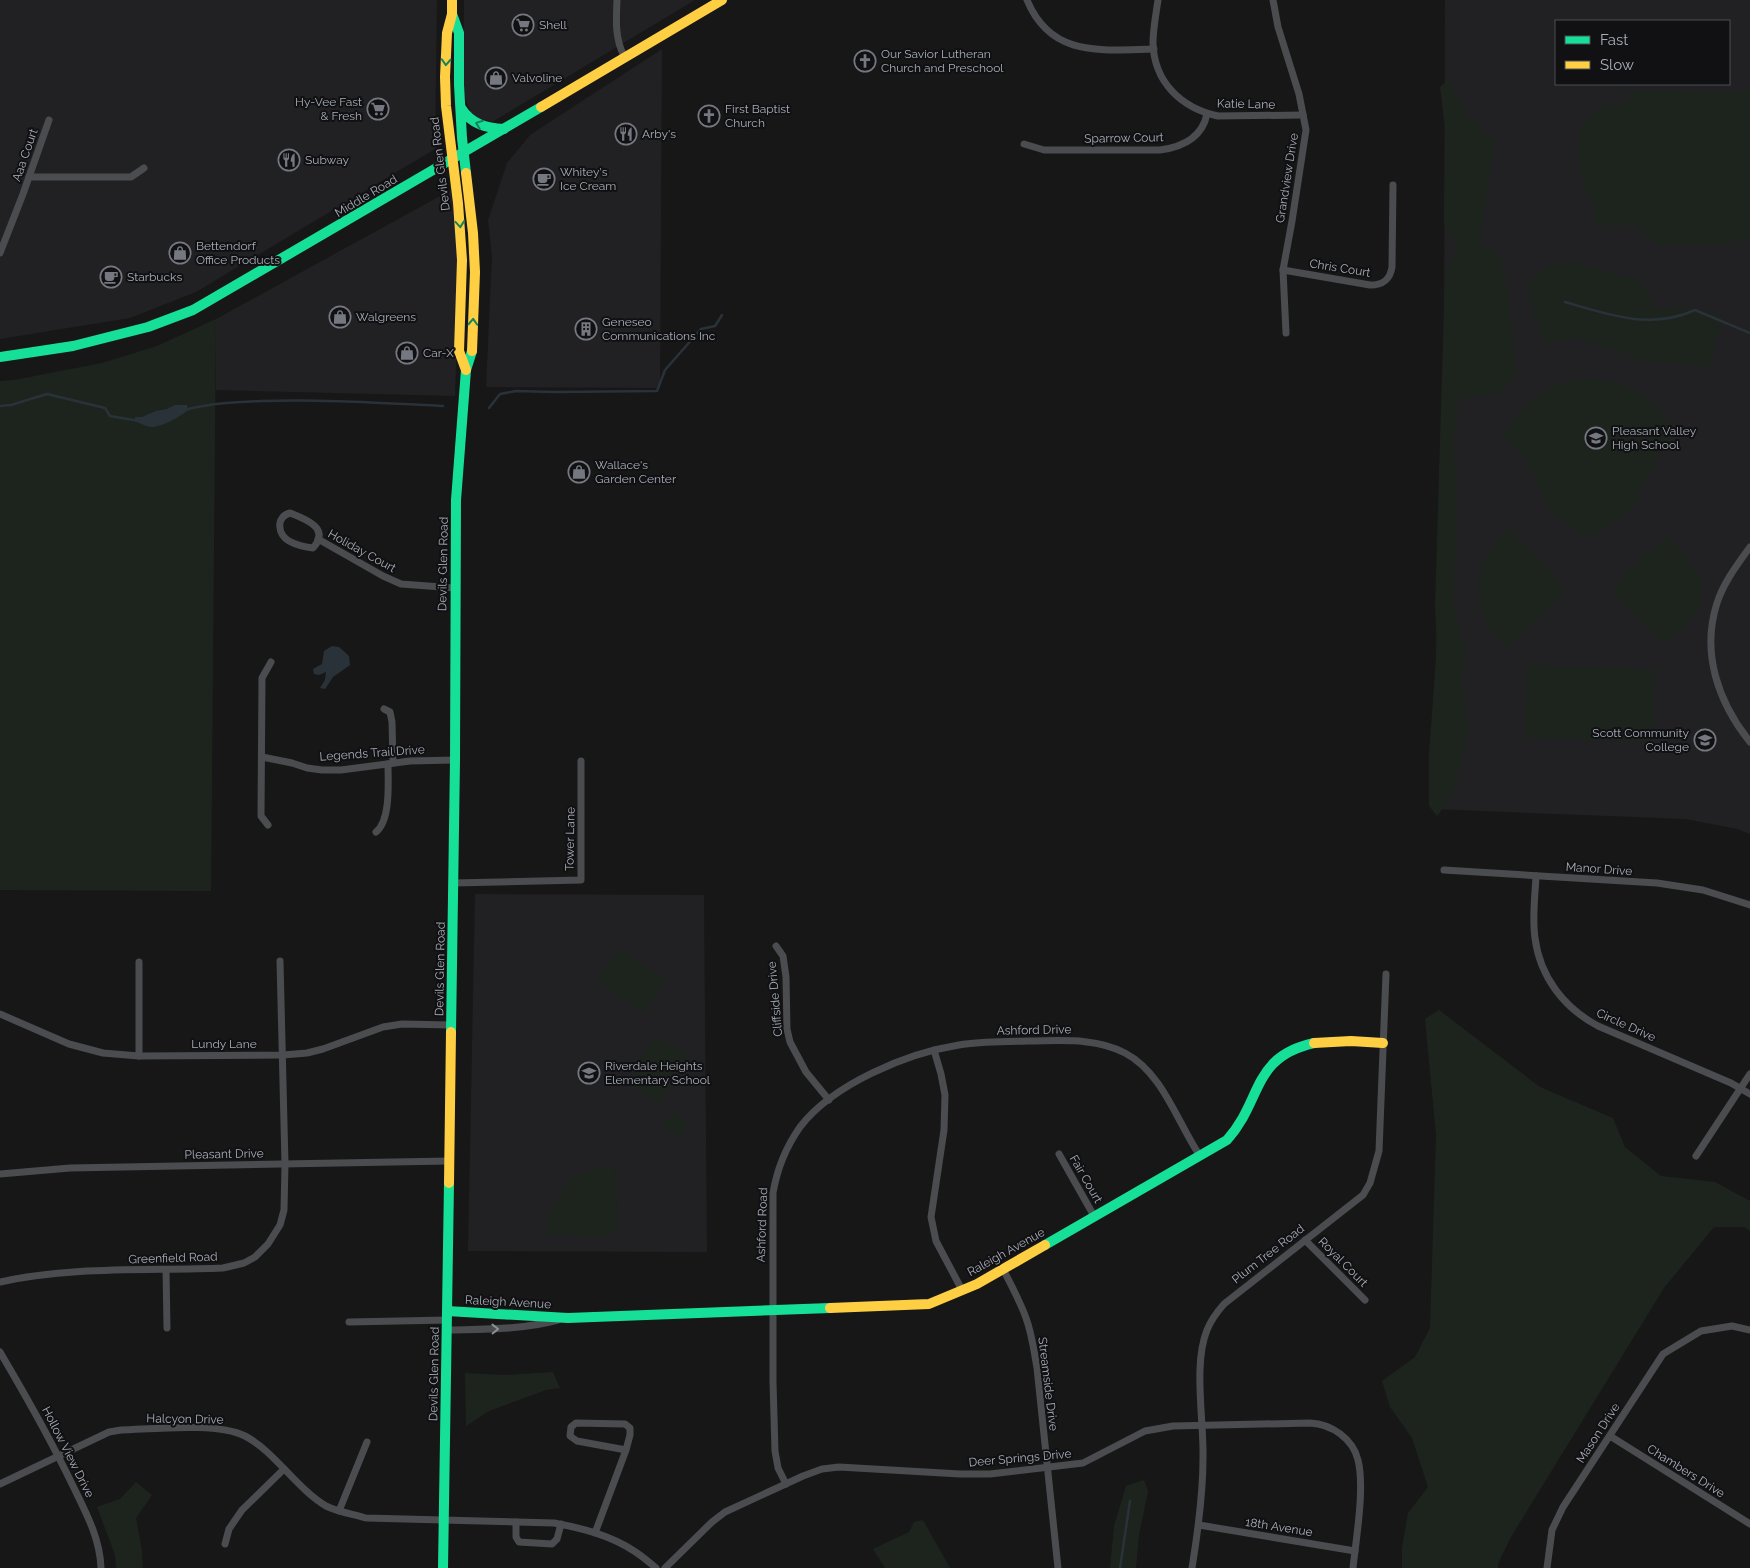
<svg xmlns="http://www.w3.org/2000/svg" width="1750" height="1568" font-family="Raleway,sans-serif">
	<rect width="100%" height="100%" fill="#171717"/>
	<g fill="#212123" fill-rule="evenodd">
		<polygon points="0,0 437,0 435,149 196,292 130,318 0,339"/>
		<polygon points="464,0 695,0 492,122 472,116 463,92"/>
		<path d="M1445,0H1750V834L1738,829L1685,819L1432,809L1444,340ZM1556,21H1729V84H1556Z"/>
		<polygon points="662,49 660,388 486,387 492,256 488,220 507,163 530,135"/>
		<polygon points="451,190 460,257 455,396 216,390 216,319"/>
		<polygon points="475,894 704,895 707,1252 468,1251"/>
	</g>
	<g fill="#1d241e">
		<polygon points="1450,79 1456,95 1471,120 1495,142 1479,246 1501,256 1508,294 1517,376 1499,393 1458,399 1454,442 1456,498 1454,612 1466,651 1461,679 1465,710 1470,732 1459,768 1454,794 1437,816 1429,806 1429,754 1437,645 1435,607 1445,275 1459,247 1444,224 1445,128 1440,87"/>
		<path d="M1629,91L1750,92V237L1744,243L1738,238L1735,241H1732V244L1658,245V243H1654L1635,225L1594,226C1594,219 1595,209 1593,202C1593,199 1589,196 1587,193C1584,186 1581,175 1580,167C1573,128 1588,102 1629,102Z"/>
		<polygon points="1570,262 1639,280 1656,309 1686,306 1722,315 1711,367 1645,361 1575,337 1543,344 1526,285 1543,269"/>
		<polygon points="216,319 211,891 0,890 0,381 14,380 102,363 157,346"/>
		<path d="M1589,378C1636,382 1651,399 1678,434L1658,455L1630,511L1596,535L1581,534L1551,511L1524,456L1502,434C1530,400 1543,384 1589,378Z"/>
		<path d="M1509,528L1562,584V595L1508,648C1503,642 1496,637 1492,631C1475,608 1475,571 1491,549C1496,541 1503,535 1509,528Z"/>
		<path d="M1666,536C1696,565 1722,591 1682,629C1677,634 1670,639 1665,644L1614,594V585Z"/>
		<polygon points="1527,665 1655,669 1653,742 1525,738"/>
		<polygon points="617,950 665,978 645,1013 598,982"/>
		<polygon points="1439,1010 1540,1087 1613,1118 1625,1147 1661,1176 1715,1182 1750,1201 1750,1231 1744,1227 1714,1227 1664,1288 1511,1537 1498,1564 1498,1568 1402,1568 1402,1548 1408,1513 1428,1487 1412,1438 1390,1407 1382,1381 1415,1357 1430,1328 1436,1135 1425,1019"/>
		<polygon points="655,1035 688,1055 660,1103 627,1085"/>
		<polygon points="674,1113 689,1122 680,1137 664,1129 666,1120"/>
		<polygon points="615,1166 617,1226 608,1237 547,1235 547,1219 561,1190 571,1179 586,1171"/>
		<polygon points="553,1372 560,1388 546,1390 489,1411 466,1426 465,1373 504,1375"/>
		<polygon points="1144,1480 1148,1491 1139,1535 1136,1568 1110,1568 1114,1526 1126,1486"/>
		<polygon points="136,1482 152,1495 136,1518 142,1551 143,1568 116,1568 115,1555 97,1507 120,1499"/>
		<polygon points="923,1520 950,1568 885,1568 873,1549 909,1532 914,1522"/>
	</g>
	<g fill="#2a3239">
		<path d="M175,405H187L188,410C180,417 162,427 151,427C145,426 140,423 135,421V417H142L156,411L167,409Z"/>
		<polygon points="332,646 339,647 349,656 350,665 333,677 325,689 320,688 325,680 326,672 319,675 314,674 313,669 322,664 324,651"/>
	</g>
	<g fill="none" stroke-linecap="round" stroke-linejoin="round">
		<g stroke="#2a3239" stroke-width="2.5">
			<path d="M1565,302C1609,315 1651,330 1695,310L1750,333"/>
			<polyline points="0,406 11,405 47,394 105,408 110,416 139,421"/>
			<polyline points="489,408 500,394 516,391 554,392 657,391 665,370 701,329 715,326 722,315"/>
			<path d="M185,410C210,403 236,402 262,401C322,399 382,403 443,406"/>
			<polyline points="1120,1568 1130,1501"/>
		</g>
		<g stroke="#4b4c50" stroke-width="7">
			<path d="M617,0C616,20 615,39 624,56"/>
			<path d="M1027,0C1051,58 1101,50 1154,49"/>
			<path d="M1158,0C1156,14 1153,29 1153,43C1154,82 1181,108 1218,116L1303,115"/>
			<polyline points="1273,0 1278,27 1299,94 1306,130 1292,221 1283,270 1286,333"/>
			<path d="M1024,144L1044,150H1160C1183,147 1202,138 1207,114"/>
			<polyline points="29,177 131,177 144,168"/>
			<polyline points="0,253 23,194 49,120"/>
			<path d="M1283,270L1370,285C1383,285 1390,280 1392,267L1393,185"/>
			<path d="M290,513C305,519 331,528 313,548C305,547 296,545 289,541C278,535 275,517 290,513Z"/>
			<polyline points="318,539 383,576 401,584 455,588"/>
			<path d="M1750,547C1737,565 1724,582 1717,603C1701,653 1718,702 1750,742"/>
			<polyline points="384,709 390,712 392,722 393,763"/>
			<polyline points="262,757 292,763 307,768 322,770 341,770 410,761 455,760"/>
			<polyline points="268,825 261,816 262,678 271,662"/>
			<path d="M376,832C391,820 388,782 388,764"/>
			<polyline points="1444,870 1657,883 1703,890 1750,905"/>
			<path d="M1536,876C1535,896 1532,918 1535,938C1540,977 1564,1008 1598,1026L1731,1083L1750,1094"/>
			<polyline points="453,883 581,880 581,761"/>
			<polyline points="776,946 783,956 786,977 787,1029 790,1042 806,1072 829,1100"/>
			<polyline points="0,1014 69,1044 103,1053 139,1056 283,1055 307,1053 323,1049 383,1027 402,1024 451,1025"/>
			<polyline points="934,1050 941,1074 945,1095 944,1130 931,1217 936,1241 962,1290"/>
			<polyline points="139,1056 139,962"/>
			<polyline points="1059,1154 1094,1216"/>
			<polyline points="1696,1156 1750,1074"/>
			<polyline points="0,1174 70,1168 449,1161"/>
			<polyline points="1305,1240 1365,1300"/>
			<path d="M1003,1269C1011,1285 1020,1301 1026,1318C1032,1334 1034,1351 1037,1368L1058,1568"/>
			<polyline points="166,1270 167,1328"/>
			<path d="M0,1282C72,1266 149,1271 223,1268L244,1263L255,1257L268,1244L280,1225L284,1210L285,1164L280,961"/>
			<polyline points="349,1322 447,1320"/>
			<path d="M447,1330C485,1329 521,1330 558,1320"/>
			<path d="M0,1352C26,1396 51,1440 73,1486C86,1513 100,1538 101,1568"/>
			<polyline points="1610,1436 1750,1524"/>
			<path d="M0,1484L109,1432L121,1430C154,1429 217,1422 245,1436C274,1451 297,1489 326,1506C338,1512 353,1514 366,1518L554,1523C581,1528 610,1535 634,1551C642,1556 649,1562 656,1568"/>
			<path d="M786,1484L778,1468L775,1451L773,1382V1193C777,1169 786,1147 800,1127C833,1084 907,1053 959,1045C982,1041 1005,1042 1028,1041C1059,1041 1095,1037 1125,1053C1163,1073 1177,1122 1200,1156"/>
			<polyline points="339,1511 367,1442"/>
			<polyline points="516,1522 516,1537 519,1542 552,1544 557,1539 561,1524"/>
			<polyline points="1199,1525 1355,1551"/>
			<polyline points="595,1533 626,1450 630,1435 630,1428 625,1424 576,1423 571,1427 570,1436 577,1441 626,1450"/>
			<polyline points="225,1544 229,1529 242,1510 284,1469"/>
			<path d="M665,1568L712,1522L725,1512L803,1476L822,1469L839,1467L960,1474H990L1083,1463L1145,1431L1173,1426L1310,1423C1332,1424 1353,1439 1358,1460C1365,1488 1356,1539 1353,1568"/>
			<path d="M1192,1568C1198,1531 1203,1496 1203,1458C1204,1421 1193,1364 1207,1330C1211,1320 1217,1312 1224,1304L1363,1195L1370,1183L1379,1151L1386,974"/>
			<polyline points="1547,1568 1552,1530 1563,1507 1663,1354 1701,1331 1732,1326 1750,1330"/>
		</g>
		<g stroke="#16e098" stroke-width="10">
			<polyline points="452,14 459,33 459,85 462,138 466,173"/>
			<path d="M461,108C471,124 486,128 504,129"/>
			<polyline points="0,357 73,346 148,327 193,310 541,107"/>
			<polyline points="451,1032 455,760 456,500 466,370 472,351"/>
			<path d="M1045,1245L1227,1140C1263,1100 1251,1057 1314,1043"/>
			<polyline points="447,1311 568,1318 830,1308"/>
			<polyline points="443,1568 449,1183"/>
		</g>
		<g stroke="#ffcf43" stroke-width="10">
			<polyline points="452,0 452,14 447,33 445,77 446,106 458,203 462,260 459,351 466,370"/>
			<polyline points="541,107 722,0"/>
			<polyline points="466,173 473,233 475,272 472,351"/>
			<polyline points="1314,1043 1351,1041 1383,1043"/>
			<polyline points="449,1183 451,1032"/>
			<polyline points="830,1308 929,1304 977,1284 1045,1245"/>
		</g>
	</g>
	<defs><path id="oneway-chevron" d="M-2-3.5L2.5 0L-2 3.5" fill="none" stroke-width="1.6" stroke-linecap="round" stroke-linejoin="round" transform="scale(1.25)"/></defs>
	<g stroke="#14835c">
		<use href="#oneway-chevron" transform="translate(446 62) rotate(93)"/>
		<use href="#oneway-chevron" transform="translate(479 124) rotate(-159)"/>
		<use href="#oneway-chevron" transform="translate(460 224) rotate(85)"/>
		<use href="#oneway-chevron" transform="translate(473 322) rotate(-87)"/>
	</g>
	<use stroke="#8c9099" href="#oneway-chevron" transform="translate(495 1329) rotate(-1)"/>
	<defs>
		<g id="supermarket-ring" transform="scale(1.125)"><circle r="9.5" fill="#111113" stroke="#757880" stroke-width="1.5"/><path d="M-6-5.5h2.5l.6 2H6L4.5 2H-2.5L-4.4-4H-6ZM-1.5 3.2a1.3 1.3 0 1 0 .1 0ZM3 3.2a1.3 1.3 0 1 0 .1 0Z" fill="#757880"/></g>
		<g id="church-ring" transform="scale(1.125)"><circle r="9.5" fill="#111113" stroke="#757880" stroke-width="1.5"/><path d="M-1.2-6h2.4v3.5h3.3v2.4h-3.3V6h-2.4V-.1h-3.3v-2.4h3.3Z" fill="#757880"/></g>
		<g id="shop-ring" transform="scale(1.125)"><circle r="9.5" fill="#111113" stroke="#757880" stroke-width="1.5"/><path d="M-5-2.5h2.3a2.7 3.5 0 0 1 5.4 0H5L5.5 6h-11ZM-1.5-2.5h3a1.5 2.3 0 0 0-3 0Z" fill="#757880"/></g>
		<g id="restaurant-ring" transform="scale(1.125)"><circle r="9.5" fill="#111113" stroke="#757880" stroke-width="1.5"/><path d="M-5-6h1v4h1v-4h1v4h1v-4h1v5L-1.5 .5V6h-2V.5L-5-1ZM5-6V6H3V1.5H1.5Q1.5-4 5-6Z" fill="#757880"/></g>
		<g id="cafe-ring" transform="scale(1.125)"><circle r="9.5" fill="#111113" stroke="#757880" stroke-width="1.5"/><path d="M-5.5-4.5H6V0H3Q3 3.5 0 3.5H-2.5Q-5.5 3.5-5.5 0ZM3-3.2v2h1.7v-2ZM-6 4.5H4V6H-6Z" fill="#757880"/></g>
		<g id="building-ring" transform="scale(1.125)"><circle r="9.5" fill="#111113" stroke="#757880" stroke-width="1.5"/><path d="M-4-6H4V6H1V3H-1V6H-4ZM-2.5-4.3h1.7v1.8h-1.7ZM.8-4.3h1.7v1.8H.8ZM-2.5-1h1.7V.8h-1.7ZM.8-1h1.7V.8H.8Z" fill="#757880"/></g>
		<g id="school-ring" transform="scale(1.125)"><circle r="9.5" fill="#111113" stroke="#757880" stroke-width="1.5"/><path d="M0-5L7-2L0 1L-7-2ZM-4 1L0 2.5L4 1V4Q0 6-4 4Z" fill="#757880"/></g>
		<g id="university-ring" transform="scale(1.125)"><circle r="9.5" fill="#111113" stroke="#757880" stroke-width="1.5"/><path d="M0-5L7-2L0 1L-7-2ZM-4 1L0 2.5L4 1V4Q0 6-4 4Z" fill="#757880"/></g>
	</defs>
	<g fill-rule="evenodd">
		<use href="#supermarket-ring" x="523" y="25"/>
		<use href="#church-ring" x="865" y="61"/>
		<use href="#shop-ring" x="496" y="78"/>
		<use href="#supermarket-ring" x="378" y="109"/>
		<use href="#church-ring" x="709" y="116"/>
		<use href="#restaurant-ring" x="626" y="134"/>
		<use href="#restaurant-ring" x="289" y="160"/>
		<use href="#cafe-ring" x="544" y="179"/>
		<use href="#shop-ring" x="180" y="253"/>
		<use href="#cafe-ring" x="111" y="277"/>
		<use href="#shop-ring" x="340" y="317"/>
		<use href="#building-ring" x="586" y="329"/>
		<use href="#shop-ring" x="407" y="353"/>
		<use href="#school-ring" x="1596" y="438"/>
		<use href="#shop-ring" x="579" y="472"/>
		<use href="#university-ring" x="1705" y="740"/>
		<use href="#school-ring" x="589" y="1073"/>
	</g>
	<g text-anchor="middle" dominant-baseline="central" stroke-width="4" stroke-linejoin="round" paint-order="stroke">
		<g font-size="12" fill="#a8adb8" stroke="#111113" text-anchor="start">
			<text x="539" y="25">Shell</text>
			<text x="881" y="54">Our Savior Lutheran<tspan x="881" dy="14">Church and Preschool</tspan></text>
			<text x="512" y="78">Valvoline</text>
			<text x="362" y="102" text-anchor="end">Hy-Vee Fast<tspan x="362" dy="14">&amp; Fresh</tspan></text>
			<text x="725" y="109">First Baptist<tspan x="725" dy="14">Church</tspan></text>
			<text x="642" y="134">Arby's</text>
			<text x="305" y="160">Subway</text>
			<text x="560" y="172">Whitey's<tspan x="560" dy="14">Ice Cream</tspan></text>
			<text x="196" y="246">Bettendorf<tspan x="196" dy="14">Office Products</tspan></text>
			<text x="127" y="277">Starbucks</text>
			<text x="356" y="317">Walgreens</text>
			<text x="602" y="322">Geneseo<tspan x="602" dy="14">Communications Inc</tspan></text>
			<text x="423" y="353">Car-X</text>
			<text x="1612" y="431">Pleasant Valley<tspan x="1612" dy="14">High School</tspan></text>
			<text x="595" y="465">Wallace's<tspan x="595" dy="14">Garden Center</tspan></text>
			<text x="1689" y="733" text-anchor="end">Scott Community<tspan x="1689" dy="14">College</tspan></text>
			<text x="605" y="1066">Riverdale Heights<tspan x="605" dy="14">Elementary School</tspan></text>
		</g>
		<g font-size="12" fill="#a8adb8" stroke="#111113">
			<text transform="translate(1246 104) rotate(1)">Katie Lane</text>
			<text transform="translate(1124 138) rotate(-1)">Sparrow Court</text>
			<text transform="translate(25 155) rotate(-71)">Aaa Court</text>
			<text transform="translate(440 164) rotate(-97)">Devils Glen Road</text>
			<text transform="translate(1287 178) rotate(-81)">Grandview Drive</text>
			<text transform="translate(366 196) rotate(-31)">Middle Road</text>
			<text transform="translate(1340 268) rotate(9)">Chris Court</text>
			<text transform="translate(362 551) rotate(29)">Holiday Court</text>
			<text transform="translate(443 564) rotate(-89)">Devils Glen Road</text>
			<text transform="translate(372 753) rotate(-4)">Legends Trail Drive</text>
			<text transform="translate(570 839) rotate(-89)">Tower Lane</text>
			<text transform="translate(1599 869) rotate(4)">Manor Drive</text>
			<text transform="translate(440 969) rotate(-89)">Devils Glen Road</text>
			<text transform="translate(775 999) rotate(-95)">Cliffside Drive</text>
			<text transform="translate(1626 1025) rotate(24)">Circle Drive</text>
			<text transform="translate(1034 1030) rotate(-1)">Ashford Drive</text>
			<text x="224" y="1044">Lundy Lane</text>
			<text transform="translate(224 1154) rotate(-1)">Pleasant Drive</text>
			<text transform="translate(1086 1179) rotate(60)">Fair Court</text>
			<text transform="translate(762 1225) rotate(-88)">Ashford Road</text>
			<text transform="translate(1006 1252) rotate(-29)">Raleigh Avenue</text>
			<text transform="translate(1268 1254) rotate(-38)">Plum Tree Road</text>
			<text transform="translate(173 1258) rotate(-2)">Greenfield Road</text>
			<text transform="translate(1343 1262) rotate(45)">Royal Court</text>
			<text transform="translate(508 1302) rotate(3)">Raleigh Avenue</text>
			<text transform="translate(434 1374) rotate(-89)">Devils Glen Road</text>
			<text transform="translate(1048 1384) rotate(83)">Streamside Drive</text>
			<text transform="translate(185 1419) rotate(1)">Halcyon Drive</text>
			<text transform="translate(1598 1433) rotate(-57)">Mason Drive</text>
			<text transform="translate(68 1452) rotate(63)">Hollow View Drive</text>
			<text transform="translate(1020 1458) rotate(-5)">Deer Springs Drive</text>
			<text transform="translate(1686 1471) rotate(32)">Chambers Drive</text>
			<text transform="translate(1279 1527) rotate(9)">18th Avenue</text>
		</g>
	</g>
	<rect x="1555" y="20" width="175" height="65" fill="#111113" stroke="#4d4f55"/>
	<rect x="1565" y="36" width="25" height="8" fill="#16e098" stroke="#4d4f55"/>
	<text x="1600" y="45" font-size="15" fill="#a8adb8">Fast</text>
	<rect x="1565" y="61" width="25" height="8" fill="#ffcf43" stroke="#4d4f55"/>
	<text x="1600" y="70" font-size="15" fill="#a8adb8">Slow</text>
</svg>
